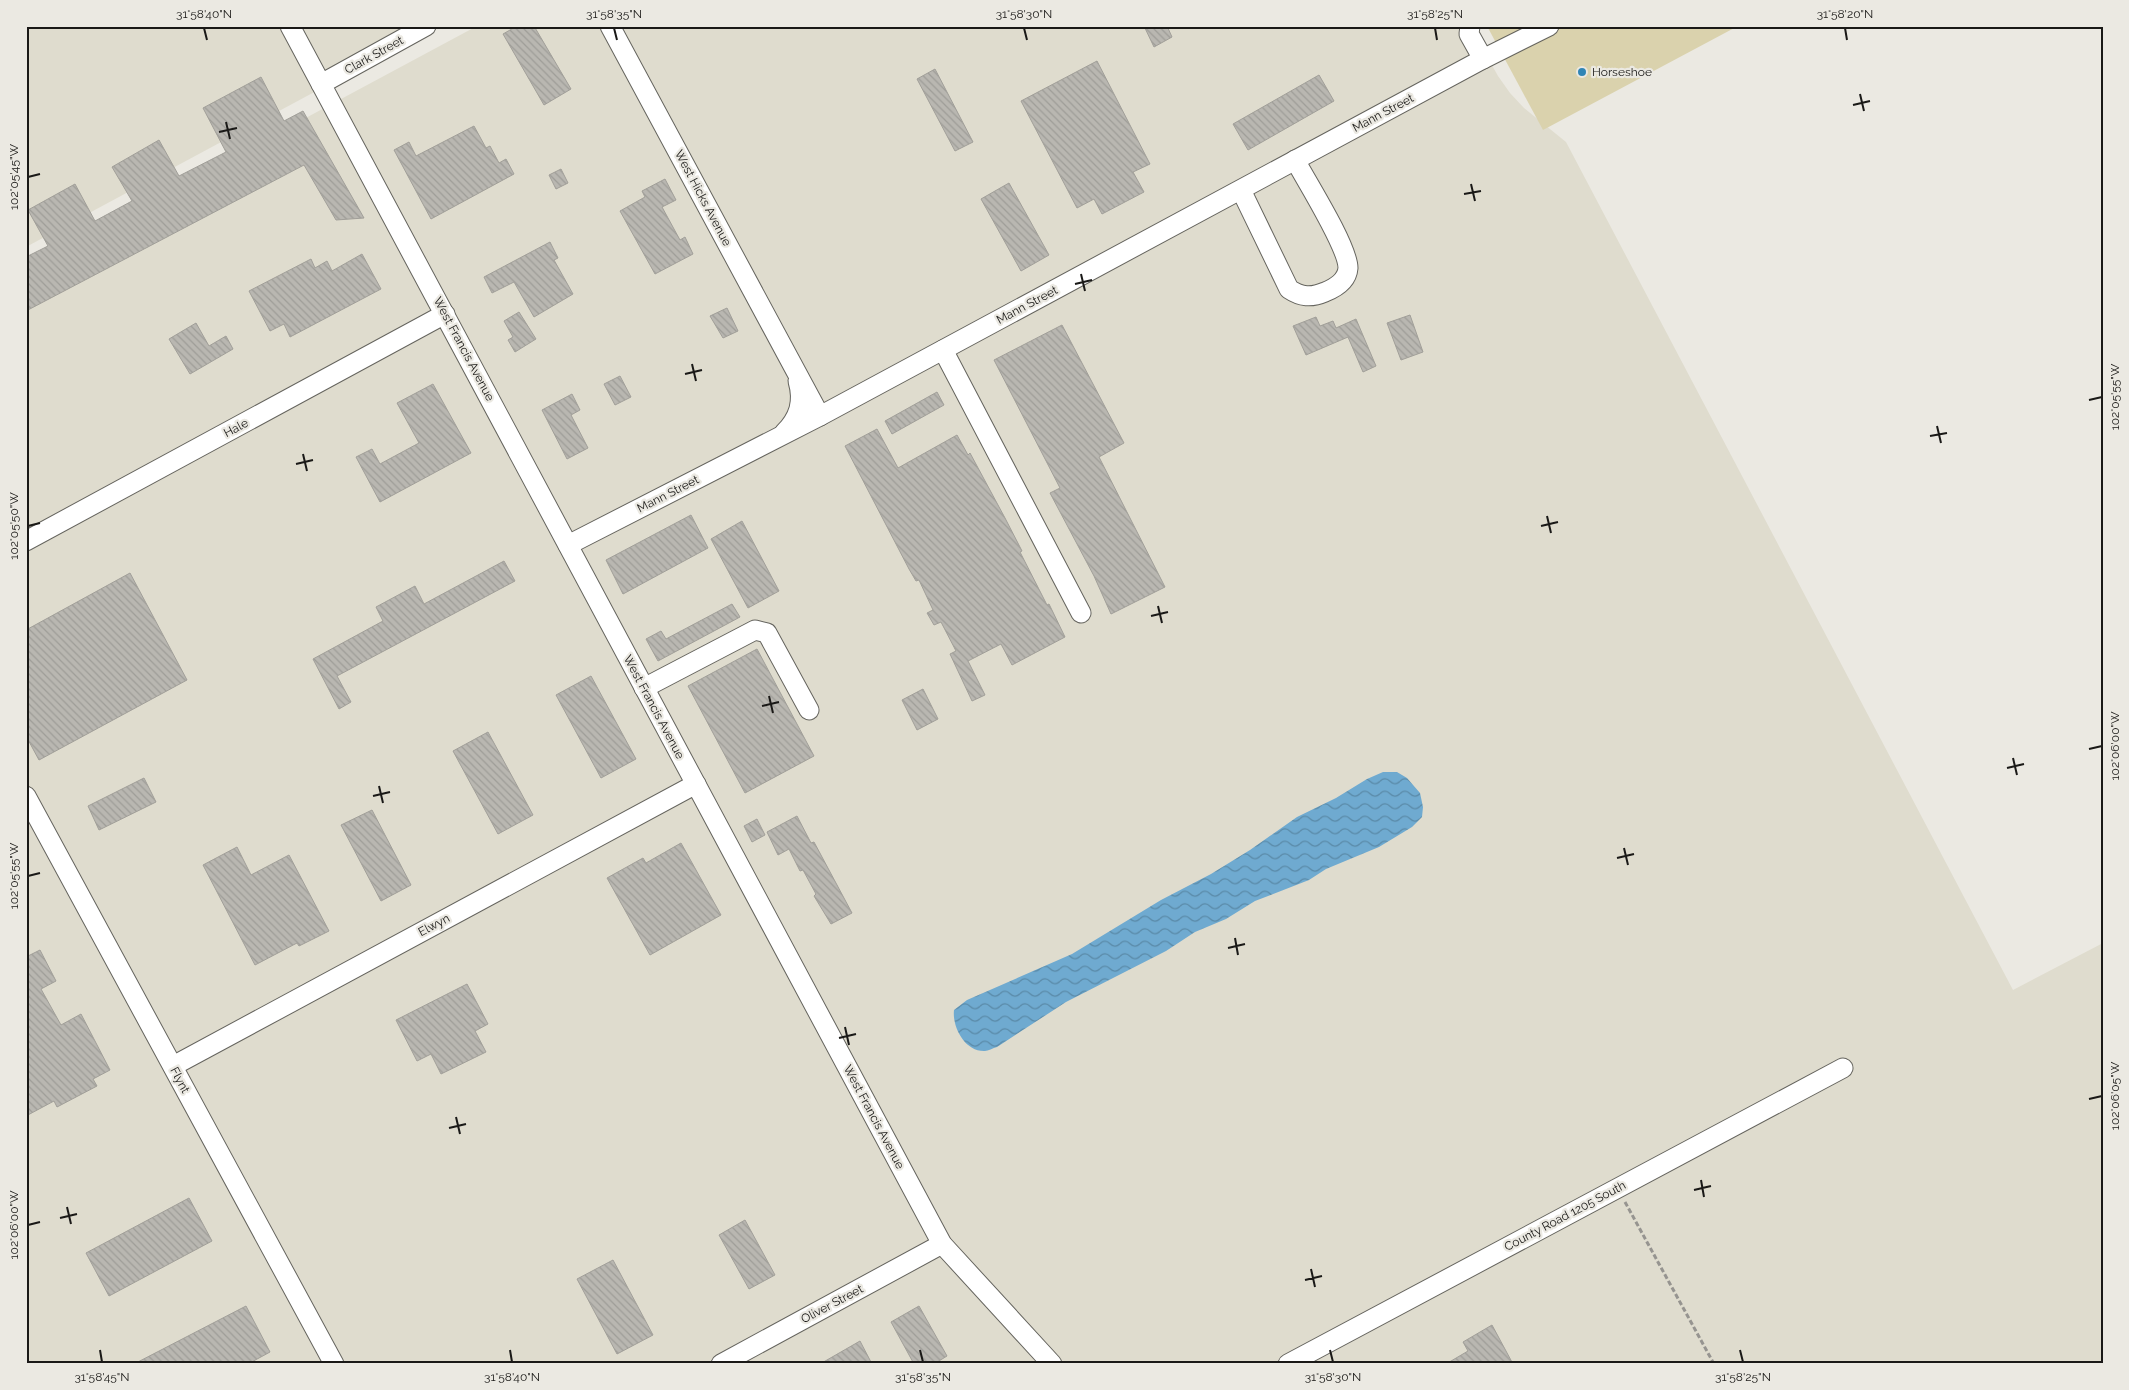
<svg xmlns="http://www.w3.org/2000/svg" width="2129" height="1390" font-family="Raleway,sans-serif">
	<defs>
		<pattern id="water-waves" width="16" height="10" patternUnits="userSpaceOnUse" patternTransform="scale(1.25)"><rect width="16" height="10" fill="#6faad0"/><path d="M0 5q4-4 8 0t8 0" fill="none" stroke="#5a8aa8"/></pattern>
		<pattern id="building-back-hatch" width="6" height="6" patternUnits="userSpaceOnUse" patternTransform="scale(1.25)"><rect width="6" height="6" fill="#b9b7b1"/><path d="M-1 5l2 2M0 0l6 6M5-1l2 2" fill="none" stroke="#9e9d98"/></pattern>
	</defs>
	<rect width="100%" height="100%" fill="#ebe9e2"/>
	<g fill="#dfdcce">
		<polygon points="26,26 437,26 26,247"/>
		<polygon points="477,26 1470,26 1498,76 1510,93 1524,108 1566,142 2013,990 2103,943 2103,1364 26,1364 26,268"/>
	</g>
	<polygon fill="#dad2ad" points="1487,26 1738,26 1543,130"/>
	<path fill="url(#water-waves)" d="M1383,772H1397L1407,778L1420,793L1423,807L1422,817L1412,827L1379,847L1326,869L1309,880L1255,901L1226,919L1195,932L1166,951L1066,1002L997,1047C993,1048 988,1051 985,1051C965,1052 952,1027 954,1010L967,1000L1072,954L1161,900L1211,874L1250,850L1297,817L1336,798L1367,779Z"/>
	<g fill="url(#building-back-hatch)" stroke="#a19f99">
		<polygon points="517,26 534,26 571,89 544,105 503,34"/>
		<polygon points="1144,26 1167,26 1172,37 1154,47"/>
		<polygon points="1097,61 1150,164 1133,172 1144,192 1102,214 1094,199 1077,208 1021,101"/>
		<polygon points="935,69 973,142 955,151 917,79"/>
		<polygon points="1319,75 1334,101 1248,150 1233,124"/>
		<polygon points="261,77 284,121 303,111 364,218 336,220 304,165 26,311 26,257 48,246 28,210 75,184 95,221 132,201 112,167 159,140 179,176 226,152 203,108"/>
		<polygon points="474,126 486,148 490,146 499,163 506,159 514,174 431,219 394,150 409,142 416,156"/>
		<polygon points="561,169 568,183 556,189 549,175"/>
		<polygon points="665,179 676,200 662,207 680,240 685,237 693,254 655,274 620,211 645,197 642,191"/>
		<polygon points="1009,183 1049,255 1021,271 981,199"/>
		<polygon points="550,242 558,258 554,260 573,294 534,317 514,282 492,293 484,277"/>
		<polygon points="362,254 381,289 290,337 284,324 270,331 249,291 311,259 315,268 327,261 332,271"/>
		<polygon points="727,308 738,331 723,338 710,316"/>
		<polygon points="519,312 536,339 515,352 508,340 513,337 504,321"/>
		<polygon points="1410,315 1423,352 1401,360 1387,323"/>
		<polygon points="1316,317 1320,326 1333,321 1336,328 1356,319 1376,366 1363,372 1348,337 1306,355 1293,326"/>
		<polygon points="196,323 209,346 226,336 233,349 190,374 169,339"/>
		<polygon points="1062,325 1124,443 1099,457 1165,587 1111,614 1094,576 1050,493 1060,488 994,360"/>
		<polygon points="620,376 631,397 615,405 604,384"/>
		<polygon points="433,384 471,453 380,502 356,457 372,449 380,464 419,443 397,403"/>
		<polygon points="937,392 944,405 892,434 885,421"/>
		<polygon points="572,394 580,410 571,415 588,448 567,459 542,410"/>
		<polygon points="877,429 898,468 957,435 968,455 970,453 1005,518 1022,551 1020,552 1047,605 1049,604 1065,637 1012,665 1001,644 968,661 985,695 972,701 950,654 956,651 941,622 934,625 927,613 933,610 919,580 916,581 909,569 845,446"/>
		<polygon points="691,515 708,548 623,594 606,560"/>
		<polygon points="742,521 779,591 748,608 711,539"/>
		<polygon points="504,561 515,581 337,676 351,702 339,709 313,659 383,621 376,607 415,586 424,604"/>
		<polygon points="130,573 187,680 39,760 26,736 26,630"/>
		<polygon points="732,604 740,617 658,661 646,639 661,631 666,639"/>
		<polygon points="757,649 814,756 745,793 688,686"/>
		<polygon points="591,676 636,759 601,778 556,695"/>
		<polygon points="923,689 938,719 917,730 902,700"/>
		<polygon points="488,732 533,815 498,834 453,751"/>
		<polygon points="144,778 156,802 99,830 88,806"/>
		<polygon points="372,810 411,885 381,901 341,825"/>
		<polygon points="797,816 811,843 814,842 852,913 831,924 814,896 816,894 803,870 800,871 789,849 778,855 767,832"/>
		<polygon points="757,819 765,835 752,842 744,826"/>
		<polygon points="681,843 721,915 650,955 607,878 643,858 646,863"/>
		<polygon points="237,847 251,875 289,855 329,931 299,946 297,943 255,965 203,865"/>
		<polygon points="40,950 56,981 41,989 61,1025 81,1014 110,1070 93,1079 97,1086 57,1107 54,1101 26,1116 26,957"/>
		<polygon points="467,984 488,1024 475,1031 486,1052 441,1074 431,1054 417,1061 396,1020"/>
		<polygon points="189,1198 212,1241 109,1296 86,1253"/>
		<polygon points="745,1220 775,1275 749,1289 719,1235"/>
		<polygon points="613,1260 653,1335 617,1354 577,1279"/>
		<polygon points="246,1306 270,1352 248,1364 134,1364"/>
		<polygon points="919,1306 947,1356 934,1364 914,1364 891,1322"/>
		<polygon points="1492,1325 1513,1364 1446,1364 1468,1351 1463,1342"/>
		<polygon points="860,1341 872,1364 820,1364"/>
	</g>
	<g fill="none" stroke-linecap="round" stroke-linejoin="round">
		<g stroke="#65645e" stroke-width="21">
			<g id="minor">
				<polyline points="290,26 942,1244 1052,1364"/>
				<polyline points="610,26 820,416"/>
				<polyline points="1470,26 1469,34 1483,59"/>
				<polyline points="321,84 426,26"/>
				<path d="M1241,190L1289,289C1301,297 1311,298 1325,292C1335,288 1347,281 1348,268C1348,247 1307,182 1295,160"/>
				<polyline points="943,350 1081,613"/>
				<path d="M784,433C799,418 804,402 798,381"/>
				<polyline points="26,541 445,314"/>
				<polyline points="568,545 820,416 1483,59 1549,26"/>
				<polyline points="644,688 755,630 767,633 809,710"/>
				<polyline points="26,796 334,1364"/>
				<polyline points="173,1066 696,784"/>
				<polyline points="721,1364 942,1244"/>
				<polyline points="1288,1364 1843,1068"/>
			</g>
		</g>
		<polyline stroke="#969490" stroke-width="3" stroke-dasharray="5 2.5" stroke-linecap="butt" points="1625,1202 1714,1364"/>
		<use href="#minor" stroke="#fff" stroke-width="19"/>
	</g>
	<path fill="none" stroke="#1a1917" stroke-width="2" d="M204,28L207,40M614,28L617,40M1024,28L1027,40M1435,28L1437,40M1845,28L1847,40M1860,94L1864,111M1853,105L1870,101M226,122L230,139M219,132L237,128M28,177L40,174M1471,184L1475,201M1464,194L1481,191M1081,274L1085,291M1075,284L1092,280M692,364L696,381M685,374L702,370M2089,400L2102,397M1937,426L1941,443M1930,436L1947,433M303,454L307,471M296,464L313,460M1547,516L1551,533M28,526L40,523M1541,526L1558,522M1158,606L1162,623M1151,616L1168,612M769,696L773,713M762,706L779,702M2089,749L2102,746M2013,758L2017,775M2007,768L2024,764M379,786L383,803M373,796L390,792M1624,848L1628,865M1617,858L1634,854M28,876L40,873M1235,938L1238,955M1228,948L1245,944M845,1027L849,1045M839,1038L856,1034M2089,1099L2102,1096M456,1117L460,1134M449,1128L466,1124M1701,1180L1704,1197M1694,1190L1711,1186M67,1207L71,1224M60,1218L77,1214M28,1225L40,1222M1311,1269L1315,1287M1305,1280L1322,1276M100,1350L102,1362M510,1350L512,1362M920,1350L923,1362M1330,1350L1333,1362M1740,1350L1743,1362"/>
	<circle fill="#3085b5" stroke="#ebe9e2" stroke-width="2" cx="1582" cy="72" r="5"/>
	<g text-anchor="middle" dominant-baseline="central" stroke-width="4.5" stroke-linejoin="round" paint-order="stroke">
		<g font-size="12" fill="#1a1917" stroke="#ebe9e2">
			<text transform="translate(374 55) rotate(-29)">Clark Street</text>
			<text transform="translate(1383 113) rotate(-28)">Mann Street</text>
			<text transform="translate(703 198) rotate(62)">West Hicks Avenue</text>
			<text transform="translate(1027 305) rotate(-28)">Mann Street</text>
			<text transform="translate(464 349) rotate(62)">West Francis Avenue</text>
			<text transform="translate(236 428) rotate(-28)">Hale</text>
			<text transform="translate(668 494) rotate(-27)">Mann Street</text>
			<text transform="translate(654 707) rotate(62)">West Francis Avenue</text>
			<text transform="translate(434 925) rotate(-28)">Elwyn</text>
			<text transform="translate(180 1080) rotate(62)">Flynt</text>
			<text transform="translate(874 1117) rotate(62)">West Francis Avenue</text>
			<text transform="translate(1565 1216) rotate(-28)">County Road 1205 South</text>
			<text transform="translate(832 1304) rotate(-28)">Oliver Street</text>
		</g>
		<g font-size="12" fill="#1a1917" stroke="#ebe9e2" text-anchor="start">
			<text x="1592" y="72">Horseshoe</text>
		</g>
	</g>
	<rect width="2129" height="1390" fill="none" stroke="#ebe9e2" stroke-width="55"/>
	<rect x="28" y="28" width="2074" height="1334" fill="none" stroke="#1a1917" stroke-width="2"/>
	<g font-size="12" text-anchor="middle" fill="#1a1917">
		<text x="204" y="18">31°58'40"N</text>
		<text x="614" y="18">31°58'35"N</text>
		<text x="1024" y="18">31°58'30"N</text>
		<text x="1435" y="18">31°58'25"N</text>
		<text x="1845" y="18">31°58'20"N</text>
		<text transform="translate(14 177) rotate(-90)" y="4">102°05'45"W</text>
		<text transform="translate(2115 397) rotate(-90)" y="4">102°05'55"W</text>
		<text transform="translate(14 526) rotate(-90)" y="4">102°05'50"W</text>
		<text transform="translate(2115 746) rotate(-90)" y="4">102°06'00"W</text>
		<text transform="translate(14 876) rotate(-90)" y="4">102°05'55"W</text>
		<text transform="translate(2115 1096) rotate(-90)" y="4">102°06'05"W</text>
		<text transform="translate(14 1225) rotate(-90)" y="4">102°06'00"W</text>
		<text x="102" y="1381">31°58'45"N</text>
		<text x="512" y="1381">31°58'40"N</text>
		<text x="923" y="1381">31°58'35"N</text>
		<text x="1333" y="1381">31°58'30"N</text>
		<text x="1743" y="1381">31°58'25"N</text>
	</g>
</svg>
